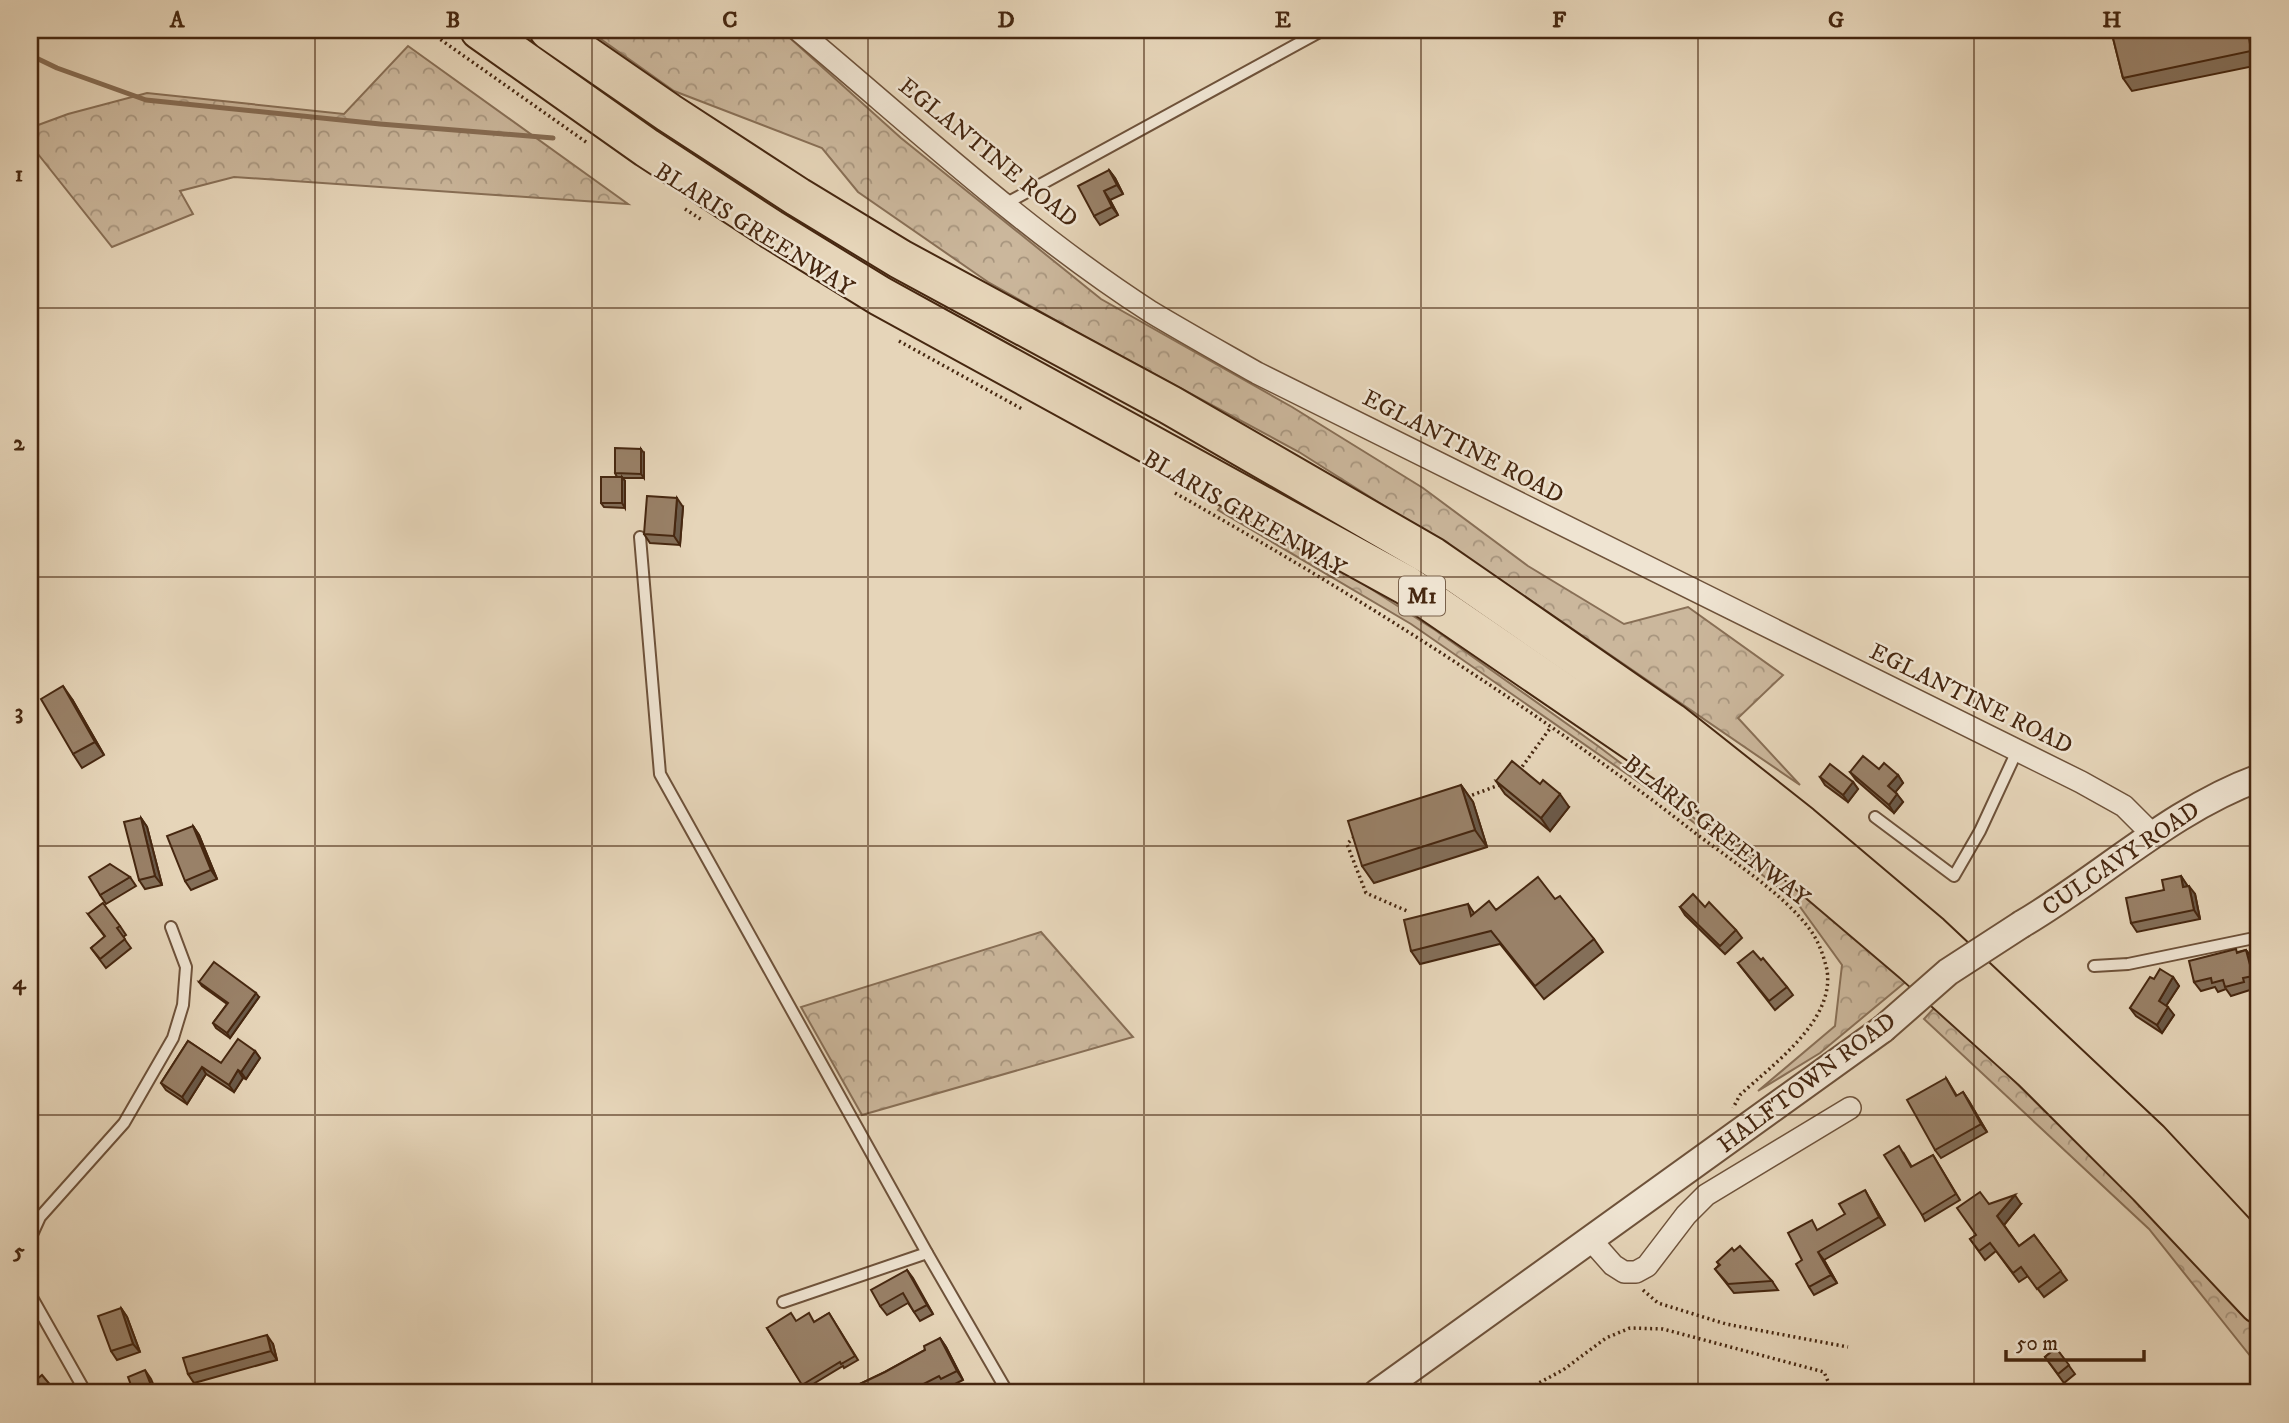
<svg xmlns="http://www.w3.org/2000/svg" width="2289" height="1423" font-family="'IM FELL DW Pica',serif">
	<defs>
		<pattern id="forest-crowns" width="20" height="18" patternUnits="userSpaceOnUse" patternTransform="scale(1.75)"><rect width="20" height="18" fill="#cbb79c"/><path d="M2 6a3 3 0 1 1 6 0M12 15a3 3 0 1 1 6 0" fill="none" stroke="#a7957e"/></pattern>
	</defs>
	<rect width="100%" height="100%" fill="#e6d5b9"/>
	<filter id="stains"><feTurbulence type="fractalNoise" baseFrequency=".00286" numOctaves="4"/><feColorMatrix values="0 0 0 0 .2 0 0 0 0 .09 0 0 0 0 .02 0 0 0 .5 -.17"/></filter>
	<radialGradient id="worn" r=".72"><stop offset=".6" stop-color="#630" stop-opacity="0"/><stop offset="1" stop-color="#630" stop-opacity=".3"/></radialGradient>
	<g fill="url(#forest-crowns)" stroke="#886f56" stroke-width="2">
		<polygon points="588,30 781,30 901,138 1101,299 1292,407 1423,488 1528,566 1624,624 1688,607 1783,675 1738,718 1800,785 1501,580 1299,452 1087,338 988,282 858,192 822,148 674,91"/>
		<polygon points="408,46 628,204 234,177 180,191 193,214 112,247 30,144 30,128 68,114 147,93 344,114"/>
		<polygon points="1223,504 1354,578 1435,630 1598,746 1734,848 1818,901 1909,979 1820,1053 1758,1091 1835,1026 1842,965 1795,900 1663,799 1411,624 1218,510"/>
		<polygon points="1041,932 1133,1037 862,1115 801,1007"/>
		<polygon points="1936,1006 2168,1229 2259,1331 2259,1367 2149,1229 1924,1019"/>
	</g>
	<g fill="none" stroke-linecap="round" stroke-linejoin="round">
		<polyline stroke="#866c53" stroke-width="5" points="30,55 57,68 146,100 380,124 553,138"/>
		<g stroke="#6e523a" stroke-width="14">
			<g id="service">
				<polyline points="1005,204 1323,30"/>
				<polyline points="640,537 660,774 927,1253 1008,1393"/>
				<polyline points="1875,817 1954,876 1980,831 2017,751"/>
				<polyline points="2094,966 2128,964 2259,937"/>
				<polyline points="30,1239 40,1217 124,1123 173,1038 183,1005 186,967 171,927"/>
				<polyline points="30,1294 86,1393"/>
				<polyline points="783,1302 927,1253"/>
			</g>
		</g>
		<g stroke="#6e523a" stroke-width="24">
			<g id="minor">
				<path d="M798,30C913,126 1025,231 1151,312C1186,333 1222,353 1257,373L2081,782L2124,806L2152,834"/>
				<polyline points="1590,1239 1613,1265 1624,1272 1636,1272 1647,1266 1686,1215 1706,1195 1850,1108"/>
			</g>
		</g>
		<g stroke="#6e523a" stroke-width="30">
			<g id="tertiary">
				<path d="M2022,924C2102,877 2171,810 2259,778"/>
				<polyline points="1377,1393 1883,1029"/>
			</g>
		</g>
		<g stroke="#462710" stroke-width="42">
			<g id="motorway">
				<polyline points="480,30 647,148 771,229 880,296 1406,585 1672,767 1793,861 1913,963 2032,1070 2148,1186 2259,1304"/>
				<polyline points="549,30 669,113 798,197 900,259 1170,405 1433,557 1671,722 1801,825 1930,934 2149,1140 2259,1258"/>
			</g>
		</g>
		<g stroke="#462710" stroke-width="3.5" stroke-dasharray="2 3.5" stroke-linecap="butt">
			<polyline points="427,30 586,142"/>
			<polyline points="685,209 702,220"/>
			<polyline points="899,341 1024,410"/>
			<path d="M1175,493C1353,593 1528,703 1690,829C1727,858 1784,893 1811,931C1819,942 1824,957 1827,970C1835,1021 1773,1064 1740,1095L1733,1108"/>
			<polyline points="1519,771 1551,727"/>
			<polyline points="1467,797 1502,784"/>
			<polyline points="1354,837 1347,844 1366,893 1407,911"/>
			<polyline points="1643,1290 1658,1303 1726,1324 1848,1347"/>
			<polyline points="1520,1393 1563,1370 1606,1338 1630,1328 1663,1329 1824,1372 1833,1393"/>
		</g>
		<use href="#service" stroke="#efe4d2" stroke-width="10"/>
		<use href="#minor" stroke="#efe4d2" stroke-width="21"/>
		<use href="#tertiary" stroke="#efe4d2" stroke-width="26"/>
		<use href="#motorway" stroke="#e6d5b9" stroke-width="38"/>
		<g stroke="#6e523a" stroke-width="30" stroke-linecap="butt">
			<polyline id="tertiary-bridge" points="1883,1029 1948,972 2022,924"/>
		</g>
		<use href="#tertiary-bridge" stroke="#efe4d2" stroke-width="26"/>
	</g>
	<g fill="#846f59" stroke="#462710" stroke-width="2">
		<polygon points="2111,30 2259,30 2259,38 2256,38 2259,56 2259,65 2132,91 2123,78"/>
		<polygon points="1109,170 1115,178 1123,194 1110,200 1118,215 1100,225 1094,216"/>
		<polygon points="644,453 644,478 623,478 625,481 625,508 604,507 601,503 617,477 615,473"/>
		<polygon points="683,507 680,545 650,543 644,534"/>
		<polygon points="72,699 104,755 82,768 73,754"/>
		<polygon points="1879,769 1898,775 1903,783 1895,792 1903,802 1894,813 1856,780 1850,772"/>
		<polygon points="1820,777 1853,782 1858,789 1848,802 1825,785"/>
		<polygon points="1496,781 1569,807 1550,831 1505,794"/>
		<polygon points="1461,785 1473,802 1487,847 1374,883 1362,866"/>
		<polygon points="141,818 147,827 162,885 145,889 139,880"/>
		<polygon points="193,826 199,835 217,879 191,890 185,881"/>
		<polygon points="2181,876 2187,886 2195,894 2200,919 2137,932 2131,923 2164,890"/>
		<polygon points="130,877 136,886 106,904 100,895"/>
		<polygon points="1555,899 1594,939 1603,952 1544,999 1500,944 1420,964 1411,951 1468,904 1474,913"/>
		<polygon points="1680,907 1705,907 1736,930 1742,938 1725,954 1685,915"/>
		<polygon points="88,914 120,926 126,935 123,937 131,948 106,968 91,948 105,937"/>
		<polygon points="2246,950 2253,959 2259,985 2250,987 2250,990 2231,996 2226,989 2218,992 2215,987 2201,991 2194,982 2238,952"/>
		<polygon points="1761,960 1787,987 1793,995 1775,1010 1738,963"/>
		<polygon points="2173,977 2179,986 2166,1006 2174,1015 2162,1033 2136,1016 2130,1008 2154,979"/>
		<polygon points="199,982 259,997 230,1038 216,1028 213,1023 227,1004 202,986"/>
		<polygon points="188,1041 221,1063 255,1051 260,1058 246,1079 243,1078 234,1092 206,1074 187,1104 166,1090 161,1083"/>
		<polygon points="1946,1078 1957,1096 1963,1092 1987,1132 1941,1158 1935,1150"/>
		<polygon points="1903,1152 1912,1167 1933,1155 1960,1200 1925,1221 1922,1215"/>
		<polygon points="1870,1199 1885,1225 1824,1260 1837,1283 1814,1295 1809,1287 1802,1260 1845,1214"/>
		<polygon points="1989,1204 2021,1204 2004,1225 2019,1246 2034,1235 2067,1280 2044,1297 2028,1276 2019,1282 1996,1251 1985,1260 1970,1239 1976,1235"/>
		<polygon points="1734,1251 1772,1281 1778,1290 1734,1293 1715,1269 1719,1265 1717,1262"/>
		<polygon points="907,1270 933,1314 920,1321 908,1303 887,1315 880,1306"/>
		<polygon points="121,1308 127,1317 140,1352 117,1360 111,1351"/>
		<polygon points="829,1313 858,1360 844,1368 843,1366 805,1389 767,1328 814,1322"/>
		<polygon points="940,1338 946,1347 963,1380 947,1388 945,1385 929,1393 841,1393 885,1372 925,1350"/>
		<polygon points="273,1344 277,1360 194,1383 188,1374"/>
		<polygon points="2056,1348 2075,1374 2064,1383 2045,1357"/>
	</g>
	<g fill="#6b5a49" stroke="#462710" stroke-width="2">
		<polygon points="2248,30 2250,30 2256,38 2259,63 2251,51"/>
		<polygon points="1109,170 1115,178 1123,194 1117,185"/>
		<polygon points="1104,191 1110,200 1118,215 1112,207"/>
		<polygon points="641,449 644,453 644,478 641,474"/>
		<polygon points="622,477 625,481 625,508 622,503"/>
		<polygon points="677,498 683,507 680,545 674,536"/>
		<polygon points="63,686 72,699 104,755 95,742"/>
		<polygon points="1898,775 1903,783 1894,794 1888,786"/>
		<polygon points="1853,782 1858,789 1848,802 1843,795"/>
		<polygon points="1461,785 1473,802 1487,847 1475,830"/>
		<polygon points="1560,794 1569,807 1550,831 1541,818"/>
		<polygon points="1897,794 1903,802 1894,813 1889,805"/>
		<polygon points="141,818 147,827 162,885 155,876"/>
		<polygon points="193,826 199,835 217,879 211,870"/>
		<polygon points="2181,876 2187,885 2189,896 2183,887"/>
		<polygon points="2189,886 2195,894 2200,919 2194,910"/>
		<polygon points="2246,950 2253,959 2259,985 2253,976"/>
		<polygon points="2173,977 2179,986 2164,1009 2159,1001"/>
		<polygon points="256,993 259,997 230,1038 227,1033"/>
		<polygon points="2168,1007 2174,1015 2162,1033 2157,1025"/>
		<polygon points="255,1051 260,1058 246,1079 241,1072"/>
		<polygon points="202,1067 206,1074 187,1104 182,1097"/>
		<polygon points="238,1070 243,1078 234,1092 229,1085"/>
		<polygon points="1963,1092 1969,1101 1987,1132 1981,1124"/>
		<polygon points="1865,1190 1870,1199 1885,1225 1879,1217"/>
		<polygon points="2015,1195 2021,1204 2004,1225 1997,1216"/>
		<polygon points="1818,1252 1824,1260 1837,1283 1831,1275"/>
		<polygon points="907,1270 913,1278 933,1314 927,1305"/>
		<polygon points="121,1308 127,1317 140,1352 133,1344"/>
		<polygon points="267,1335 273,1344 277,1360 271,1351"/>
		<polygon points="940,1338 946,1347 963,1380 957,1371"/>
		<polygon points="145,1370 151,1379 157,1393 154,1393"/>
	</g>
	<g fill="#998168" stroke="#462710" stroke-width="2">
		<polygon points="2111,30 2248,30 2251,51 2123,78"/>
		<polygon points="1109,170 1117,185 1104,191 1112,207 1094,216 1078,186"/>
		<polygon points="615,448 641,449 641,474 615,473"/>
		<rect x="601" y="477" width="21" height="26"/>
		<polygon points="647,496 677,498 674,536 644,534"/>
		<polygon points="63,686 95,742 73,754 41,699"/>
		<polygon points="1863,756 1879,769 1884,763 1898,775 1888,786 1897,794 1889,805 1850,772"/>
		<polygon points="1512,761 1540,784 1543,780 1560,794 1541,818 1496,781"/>
		<polygon points="1830,764 1853,782 1843,795 1820,777"/>
		<polygon points="1461,785 1475,830 1362,866 1348,821"/>
		<polygon points="141,818 155,876 139,880 124,822"/>
		<polygon points="193,826 211,870 185,881 167,836"/>
		<polygon points="110,864 130,877 100,895 89,877"/>
		<polygon points="2181,876 2183,887 2189,886 2194,910 2131,923 2126,898 2164,890 2162,880"/>
		<polygon points="1538,877 1555,899 1560,896 1594,939 1535,986 1491,931 1411,951 1404,920 1468,904 1471,916 1489,901 1496,910"/>
		<polygon points="1693,894 1705,907 1709,902 1736,930 1720,946 1680,907"/>
		<polygon points="103,903 120,926 117,928 125,939 100,959 91,948 105,936 88,914"/>
		<polygon points="2236,949 2237,953 2246,950 2253,976 2243,978 2244,982 2225,987 2223,980 2212,983 2211,978 2194,982 2189,961"/>
		<polygon points="1753,951 1761,960 1763,958 1787,987 1769,1001 1738,963"/>
		<polygon points="214,962 256,993 227,1033 213,1023 228,1003 199,982"/>
		<polygon points="2160,969 2173,977 2159,1001 2168,1007 2157,1025 2130,1008 2150,977 2154,979"/>
		<polygon points="238,1039 255,1051 241,1072 238,1070 229,1085 202,1067 182,1097 161,1083 188,1041 221,1063"/>
		<polygon points="1946,1078 1956,1096 1963,1092 1981,1124 1935,1150 1907,1100"/>
		<polygon points="1899,1146 1911,1167 1933,1155 1956,1194 1922,1215 1884,1155"/>
		<polygon points="1865,1190 1879,1217 1818,1252 1831,1275 1809,1287 1796,1264 1802,1260 1788,1233 1812,1220 1817,1230 1845,1214 1839,1204"/>
		<polygon points="1980,1192 1989,1204 2015,1195 1997,1216 2019,1246 2034,1235 2061,1271 2037,1289 2021,1267 2013,1273 1990,1243 1979,1251 1970,1239 1976,1235 1957,1208"/>
		<polygon points="1740,1246 1772,1281 1728,1284 1715,1269 1720,1265 1717,1262 1732,1248 1734,1251"/>
		<polygon points="907,1270 927,1305 914,1312 903,1293 880,1306 871,1290"/>
		<polygon points="121,1308 133,1344 111,1351 98,1316"/>
		<polygon points="791,1313 796,1321 809,1313 814,1322 829,1313 855,1356 841,1364 840,1362 802,1385 767,1328"/>
		<polygon points="267,1335 271,1351 188,1374 183,1358"/>
		<polygon points="940,1338 957,1371 941,1379 939,1376 906,1393 841,1393 885,1372 925,1350 924,1346"/>
		<polygon points="2056,1348 2069,1365 2058,1374 2045,1357"/>
		<polygon points="145,1370 154,1393 134,1393 128,1377"/>
		<polygon points="42,1375 57,1393 30,1393 30,1385"/>
	</g>
	<path fill="none" stroke="#462710" stroke-width="2" stroke-opacity="0.55" d="M315,30V1393M592,30V1393M868,30V1393M1144,30V1393M1421,30V1393M1698,30V1393M1974,30V1393M30,308H2259M30,577H2259M30,846H2259M30,1115H2259"/>
	<g text-anchor="middle" dominant-baseline="central" stroke-width="5" stroke-linejoin="round" paint-order="stroke">
		<rect fill="#efe4d2" stroke="#79604a" stroke-width="2" x="1399" y="576.5" width="46" height="39" rx="5"/>
		<g font-size="23" font-weight="bold" fill="#462710">
			<text x="1422" y="596">M1</text>
		</g>
		<g font-size="24" fill="#462710" stroke="#efe4d2">
			<text transform="translate(988 153) rotate(39)">EGLANTINE ROAD</text>
			<text transform="translate(754 230) rotate(32)">BLARIS GREENWAY</text>
			<text transform="translate(1463 447) rotate(27)">EGLANTINE ROAD</text>
			<text transform="translate(1244 514) rotate(30)">BLARIS GREENWAY</text>
			<text transform="translate(1971 699) rotate(26)">EGLANTINE ROAD</text>
			<text transform="translate(1716 831) rotate(38)">BLARIS GREENWAY</text>
			<text transform="translate(2121 859) rotate(-34)">CULCAVY ROAD</text>
			<text transform="translate(1807 1083) rotate(-37)">HALFTOWN ROAD</text>
		</g>
	</g>
	<rect width="2289" height="1423" fill="none" stroke="#e6d5b9" stroke-width="77"/>
	<path d="M2006 1350v10h138v-10" fill="none" stroke="#462710" stroke-width="3.5"/>
	<text x="2016" y="1350" font-size="21" fill="#462710" stroke="#efe4d2" stroke-width="5" paint-order="stroke">50 m</text>
	<rect x="38" y="38" width="2212" height="1346" fill="none" stroke="#462710" stroke-width="2.5"/>
	<g font-size="23" text-anchor="middle" font-weight="bold" fill="#462710">
		<text x="177" y="27">A</text>
		<text x="453" y="27">B</text>
		<text x="730" y="27">C</text>
		<text x="1006" y="27">D</text>
		<text x="1283" y="27">E</text>
		<text x="1559" y="27">F</text>
		<text x="1836" y="27">G</text>
		<text x="2112" y="27">H</text>
		<text x="19" y="181">1</text>
		<text x="19" y="450">2</text>
		<text x="19" y="719">3</text>
		<text x="19" y="989">4</text>
		<text x="19" y="1258">5</text>
	</g>
	<rect width="100%" height="100%" filter="url(#stains)"/>
	<rect width="100%" height="100%" fill="url(#worn)"/>
</svg>
